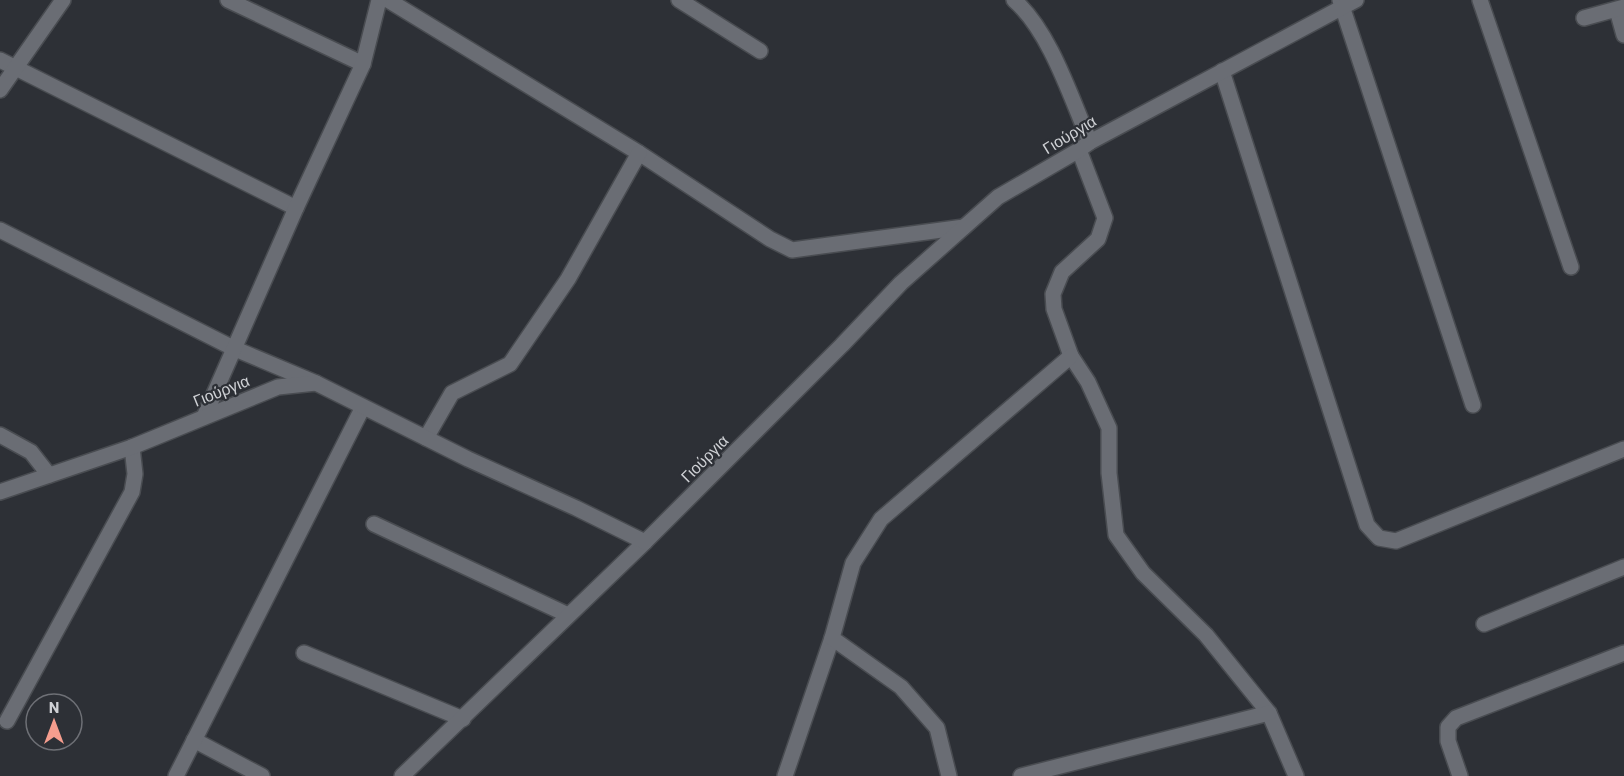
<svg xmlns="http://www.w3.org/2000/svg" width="1624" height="776" font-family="Barlow,sans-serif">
	<rect width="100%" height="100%" fill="#2d3036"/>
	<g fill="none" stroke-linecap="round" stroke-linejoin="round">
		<g stroke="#494c51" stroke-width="18">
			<g id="street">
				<polyline points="228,0 363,64"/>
				<polyline points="388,0 639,153 770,239 792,250 964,227"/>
				<polyline points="679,0 760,51"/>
				<path d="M1014,0C1050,31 1071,98 1090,142"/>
				<polyline points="1340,0 1473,405"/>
				<polyline points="1480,0 1571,267"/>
				<polyline points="1617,10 1624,35"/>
				<polyline points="1584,18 1624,7"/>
				<polyline points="0,60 296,208"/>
				<polyline points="1222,71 1367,525 1379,538 1396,541 1624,449"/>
				<polyline points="0,90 63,0"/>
				<polyline points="1079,150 1105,218 1098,239 1062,272 1053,294 1054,309 1071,356 1088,382 1109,428 1109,473 1116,535 1143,573 1206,635 1269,713 1296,776"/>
				<polyline points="0,230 233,348 316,383"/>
				<polyline points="204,417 296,208 363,64 379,0"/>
				<polyline points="0,435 31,452 49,475"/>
				<polyline points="426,438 452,393 510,364 568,279 639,153"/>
				<polyline points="374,524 568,615"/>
				<polyline points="1484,624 1624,567"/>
				<polyline points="304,653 463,719"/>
				<polyline points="7,721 132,492 135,474 132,447"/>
				<polyline points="194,740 262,776"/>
				<polyline points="176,776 363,407"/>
				<polyline points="402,776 645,542"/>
				<polyline points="785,776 832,638"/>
				<polyline points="949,776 937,728 901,687 832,638 853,563 881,519 1071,356"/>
				<polyline points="1021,776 1269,713"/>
				<polyline points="1460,776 1448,741 1448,727 1456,718 1624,653"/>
			</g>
		</g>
		<g stroke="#494c51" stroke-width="18">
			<polyline id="secondary" points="0,492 132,447 278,387 316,383 468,459 576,508 645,542 842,345 901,283 998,197 1079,150 1090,142 1356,0"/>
		</g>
		<use href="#street" stroke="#6a6d74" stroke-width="15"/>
		<use href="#secondary" stroke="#6a6d74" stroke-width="15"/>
	</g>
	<g text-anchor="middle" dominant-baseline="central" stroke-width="4.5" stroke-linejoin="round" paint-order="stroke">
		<g font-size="16" fill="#cfd1d5" stroke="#2d3036">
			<text transform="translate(1069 134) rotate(-31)">Γιούργια</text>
			<text transform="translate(221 390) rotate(-22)">Γιούργια</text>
			<text transform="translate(704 458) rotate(-45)">Γιούργια</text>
		</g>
	</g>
	<g transform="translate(54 722)"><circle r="28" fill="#2d3036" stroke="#6e7076" stroke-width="1.5"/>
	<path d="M0-4.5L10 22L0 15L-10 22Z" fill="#f59d8e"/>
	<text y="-9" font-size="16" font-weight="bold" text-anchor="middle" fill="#cfd1d5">N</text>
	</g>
</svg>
